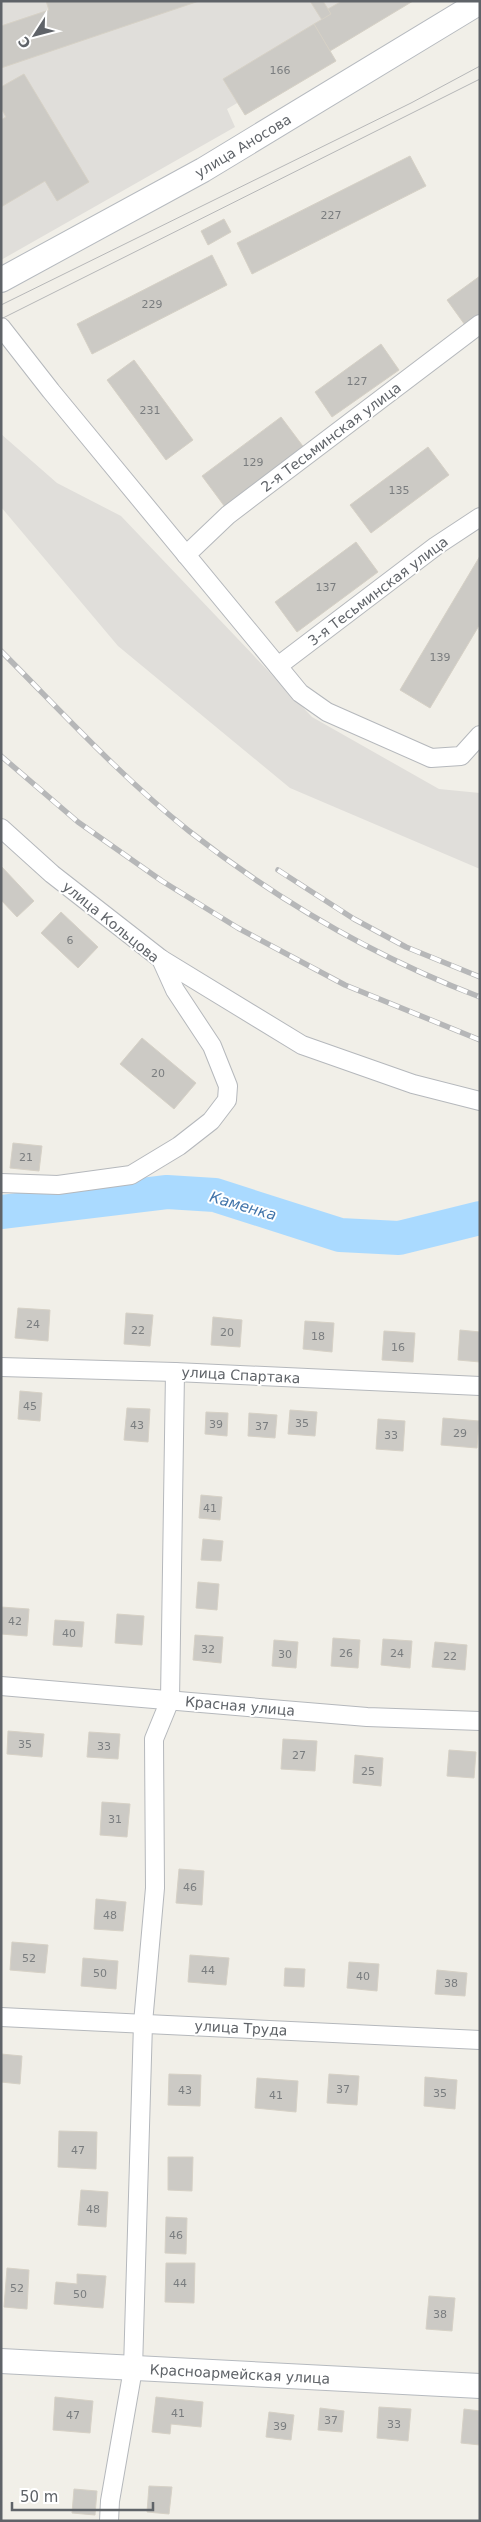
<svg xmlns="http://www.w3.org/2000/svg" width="481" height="2522" font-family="'DejaVu Sans',sans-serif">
	<rect width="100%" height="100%" fill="#f1efe8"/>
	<g fill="#e0deda">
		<polygon points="1,1 411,1 227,109 235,127 1,260"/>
		<polygon points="1,434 57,483 121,516 312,717 439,789 480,793 480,869 290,788 118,646 1,507"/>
	</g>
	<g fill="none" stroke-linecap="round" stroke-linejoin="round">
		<polyline stroke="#aadaff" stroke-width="34" points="1,1212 167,1192 215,1195 340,1235 399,1238 480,1218"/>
	</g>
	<g fill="#cccac5" stroke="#d6d1c6">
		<polygon points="46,1 199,1 1,68 1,26 49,10"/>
		<polygon points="310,1 323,1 331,14 322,20"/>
		<polygon points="342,1 413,1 330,51 314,24 331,14 328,9"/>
		<polygon points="314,24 336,61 245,115 223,79"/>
		<polygon points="24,74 89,182 57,201 45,181 1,207 1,120 6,117 1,108 1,87"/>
		<polygon points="410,156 426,186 252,274 237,243"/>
		<polygon points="224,219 231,232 208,245 201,231"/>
		<polygon points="212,255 227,285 92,354 77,324"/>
		<polygon points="480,276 480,314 465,325 447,300"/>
		<polygon points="381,344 399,370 332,417 315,392"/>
		<polygon points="134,360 193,440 166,460 107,380"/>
		<polygon points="281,417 305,449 225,507 202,476"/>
		<polygon points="428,447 449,475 371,533 350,505"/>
		<polygon points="356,542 378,572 297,632 275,602"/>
		<polygon points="480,556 480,624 430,708 400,690"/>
		<polygon points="1,866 34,901 17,917 1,900"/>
		<polygon points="61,912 98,947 78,968 41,933"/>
		<polygon points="142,1038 196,1083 174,1109 120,1064"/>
		<polygon points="13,1143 42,1146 39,1171 10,1168"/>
		<polygon points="18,1308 50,1310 48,1341 15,1338"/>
		<polygon points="126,1313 153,1315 150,1346 124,1344"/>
		<polygon points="213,1317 242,1320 240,1347 211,1345"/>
		<polygon points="305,1321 334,1323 332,1352 303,1349"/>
		<polygon points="460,1330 480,1332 480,1362 458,1360"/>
		<polygon points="384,1331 415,1333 413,1362 382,1360"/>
		<polygon points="20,1391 42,1393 40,1421 18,1419"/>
		<polygon points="127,1408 150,1409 148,1442 124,1440"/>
		<polygon points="290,1410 317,1412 315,1436 288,1434"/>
		<polygon points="206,1412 228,1413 227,1436 205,1434"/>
		<polygon points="249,1413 277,1415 275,1438 248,1436"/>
		<polygon points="443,1418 479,1421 477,1448 441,1445"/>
		<polygon points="378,1419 405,1421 403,1451 376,1449"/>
		<polygon points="201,1495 222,1497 220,1520 199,1518"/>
		<polygon points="203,1539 223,1541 221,1561 201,1560"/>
		<polygon points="198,1582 219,1584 217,1610 196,1608"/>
		<polygon points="1,1607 29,1609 27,1636 1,1634"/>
		<polygon points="117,1614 144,1616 142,1645 115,1643"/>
		<polygon points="55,1620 84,1622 82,1647 53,1645"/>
		<polygon points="195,1635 223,1637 221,1663 193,1660"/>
		<polygon points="333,1638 360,1640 358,1668 331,1666"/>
		<polygon points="383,1639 412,1641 410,1668 381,1665"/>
		<polygon points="274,1640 298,1642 296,1668 272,1666"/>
		<polygon points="435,1642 467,1645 465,1670 432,1667"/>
		<polygon points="8,1731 44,1734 42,1757 7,1754"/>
		<polygon points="89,1732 120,1734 118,1759 87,1757"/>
		<polygon points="283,1739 317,1741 315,1771 281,1769"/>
		<polygon points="449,1750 476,1752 474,1778 447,1776"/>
		<polygon points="355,1755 383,1758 381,1786 353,1783"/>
		<polygon points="102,1802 130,1804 127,1837 100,1835"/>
		<polygon points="179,1869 204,1871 202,1905 176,1903"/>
		<polygon points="96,1899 126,1902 123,1931 94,1929"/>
		<polygon points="12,1942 48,1945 45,1973 10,1970"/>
		<polygon points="190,1955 229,1958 226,1985 188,1982"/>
		<polygon points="83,1958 118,1961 116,1989 81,1986"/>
		<polygon points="349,1962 379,1964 377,1991 347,1988"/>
		<polygon points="285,1968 305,1969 304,1987 284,1986"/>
		<polygon points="437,1970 467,1973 465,1996 435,1994"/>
		<polygon points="1,2054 22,2056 20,2084 1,2082"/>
		<polygon points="169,2074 201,2075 200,2106 168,2105"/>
		<polygon points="329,2074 359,2076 357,2105 327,2103"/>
		<polygon points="425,2077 457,2080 455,2109 424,2106"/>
		<polygon points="257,2078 298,2081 296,2112 255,2108"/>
		<polygon points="59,2131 97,2132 96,2169 58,2167"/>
		<polygon points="168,2157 193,2157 192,2191 168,2190"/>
		<polygon points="81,2190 108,2192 106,2227 78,2225"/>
		<polygon points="166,2217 187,2218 186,2254 165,2253"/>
		<polygon points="166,2263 195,2263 194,2303 165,2302"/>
		<polygon points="7,2268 29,2270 27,2309 4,2307"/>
		<polygon points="77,2274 106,2276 103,2308 54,2304 56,2282 77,2284"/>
		<polygon points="429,2296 455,2298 452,2331 426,2329"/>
		<polygon points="55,2397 93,2401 90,2433 53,2430"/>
		<polygon points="156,2397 203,2402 201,2427 171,2424 170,2434 152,2432"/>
		<polygon points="379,2407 411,2409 408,2441 377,2438"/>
		<polygon points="320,2408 344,2411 342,2432 318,2430"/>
		<polygon points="464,2409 480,2411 480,2445 461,2443"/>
		<polygon points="269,2412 294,2415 291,2440 266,2437"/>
		<polygon points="149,2486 172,2487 169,2514 147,2512"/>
		<polygon points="74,2489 97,2491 95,2515 72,2513"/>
	</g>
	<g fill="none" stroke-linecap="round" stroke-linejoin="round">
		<g stroke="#b5b8bc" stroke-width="20">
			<g id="street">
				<polyline points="1,327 51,391 300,693 327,712 431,758 461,756 480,735"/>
				<polyline points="186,555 228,515 480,324"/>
				<polyline points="278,666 436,546 480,517"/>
				<polyline points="1,828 52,874 161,959 302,1045 413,1084 480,1101"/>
				<polyline points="1,1183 58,1185 131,1175 179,1146 211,1121 227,1100 228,1086 212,1046 175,990 161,959"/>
				<polyline points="1,1367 175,1372 480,1386"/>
				<polyline points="1,1686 367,1717 480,1721"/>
				<polyline points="1,2017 480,2040"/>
				<polyline points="109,2521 110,2501 133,2369 143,2023 155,1888 154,1739 170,1700 175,1372"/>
			</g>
		</g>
		<g stroke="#b6babf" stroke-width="26">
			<g id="secondary">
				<polyline points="1,280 203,170 480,2"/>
				<polyline points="1,2361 480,2386"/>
			</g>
		</g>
		<use href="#street" stroke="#fff" stroke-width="18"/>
		<use href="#secondary" stroke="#fff" stroke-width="24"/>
		<g stroke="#b6b7b8" stroke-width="1">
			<polyline points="1,305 411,103 480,66"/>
			<polyline points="1,319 480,79"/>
		</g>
		<g stroke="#b6b7b8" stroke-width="5.5">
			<g id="rail">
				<path d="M1,651C62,712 121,777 189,831C277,900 375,957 480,997"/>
				<polyline points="1,756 78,822 162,881 238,928 345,985 480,1040"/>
				<polyline points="278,870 354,919 406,947 480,977"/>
			</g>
		</g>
		<use href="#rail" stroke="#fff" stroke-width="4" stroke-dasharray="11" stroke-linecap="butt"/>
	</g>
	<g text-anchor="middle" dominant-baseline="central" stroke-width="4" stroke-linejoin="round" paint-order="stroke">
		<g font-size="11" fill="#7a7d7f">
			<text x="280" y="70">166</text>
			<text x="331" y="215">227</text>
			<text x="152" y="304">229</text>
			<text x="357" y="381">127</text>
			<text x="150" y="410">231</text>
			<text x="253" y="462">129</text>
			<text x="399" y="490">135</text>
			<text x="326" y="587">137</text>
			<text x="440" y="657">139</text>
			<text x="70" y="940">6</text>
			<text x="158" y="1073">20</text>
			<text x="26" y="1157">21</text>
			<text x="33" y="1324">24</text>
			<text x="138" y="1330">22</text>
			<text x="227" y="1332">20</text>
			<text x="318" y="1336">18</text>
			<text x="398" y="1347">16</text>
			<text x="30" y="1406">45</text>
			<text x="302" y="1423">35</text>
			<text x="216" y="1424">39</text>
			<text x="137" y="1425">43</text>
			<text x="262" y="1426">37</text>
			<text x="460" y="1433">29</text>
			<text x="391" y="1435">33</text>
			<text x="210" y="1508">41</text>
			<text x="15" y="1621">42</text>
			<text x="69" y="1633">40</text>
			<text x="208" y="1649">32</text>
			<text x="346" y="1653">26</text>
			<text x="397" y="1653">24</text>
			<text x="285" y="1654">30</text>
			<text x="450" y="1656">22</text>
			<text x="25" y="1744">35</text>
			<text x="104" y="1746">33</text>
			<text x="299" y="1755">27</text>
			<text x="368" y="1771">25</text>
			<text x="115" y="1819">31</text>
			<text x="190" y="1887">46</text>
			<text x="110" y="1915">48</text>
			<text x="29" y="1958">52</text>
			<text x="208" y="1970">44</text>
			<text x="100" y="1973">50</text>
			<text x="363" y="1976">40</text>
			<text x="451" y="1983">38</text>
			<text x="343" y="2089">37</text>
			<text x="185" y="2090">43</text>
			<text x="440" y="2093">35</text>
			<text x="276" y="2095">41</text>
			<text x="78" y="2150">47</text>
			<text x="93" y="2209">48</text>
			<text x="176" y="2235">46</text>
			<text x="180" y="2283">44</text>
			<text x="17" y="2288">52</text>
			<text x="80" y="2294">50</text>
			<text x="440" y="2314">38</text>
			<text x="178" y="2413">41</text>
			<text x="73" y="2415">47</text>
			<text x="331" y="2420">37</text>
			<text x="394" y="2424">33</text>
			<text x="280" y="2426">39</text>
		</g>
		<g font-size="14" fill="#5f6368" stroke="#fff">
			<text transform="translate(243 146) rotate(-31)">улица Аносова</text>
			<text transform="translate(331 437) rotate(-37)">2-я Тесьминская улица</text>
			<text transform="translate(378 591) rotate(-37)">3-я Тесьминская улица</text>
			<text transform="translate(111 922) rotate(39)">улица Кольцова</text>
			<text transform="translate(241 1375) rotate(3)">улица Спартака</text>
			<text transform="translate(240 1706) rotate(5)">Красная улица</text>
			<text transform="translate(241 2028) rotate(3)">улица Труда</text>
			<text transform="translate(240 2374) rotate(3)">Красноармейская улица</text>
		</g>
		<g font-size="15" font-style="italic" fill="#4174aa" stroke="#fff">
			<text transform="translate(243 1206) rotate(16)">Каменка</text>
		</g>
	</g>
	<rect width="481" height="2522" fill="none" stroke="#5f6368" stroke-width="5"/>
	<g transform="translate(35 35) rotate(234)" stroke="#ffffff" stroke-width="4" paint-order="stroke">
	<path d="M0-4L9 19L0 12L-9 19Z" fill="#5f6368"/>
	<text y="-8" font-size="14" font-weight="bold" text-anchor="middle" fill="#5f6368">С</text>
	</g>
	<path d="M12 2502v8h141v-8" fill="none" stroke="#5f6368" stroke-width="2.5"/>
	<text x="20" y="2502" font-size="15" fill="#5f6368" stroke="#ffffff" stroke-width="4" paint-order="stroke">50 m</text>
</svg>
